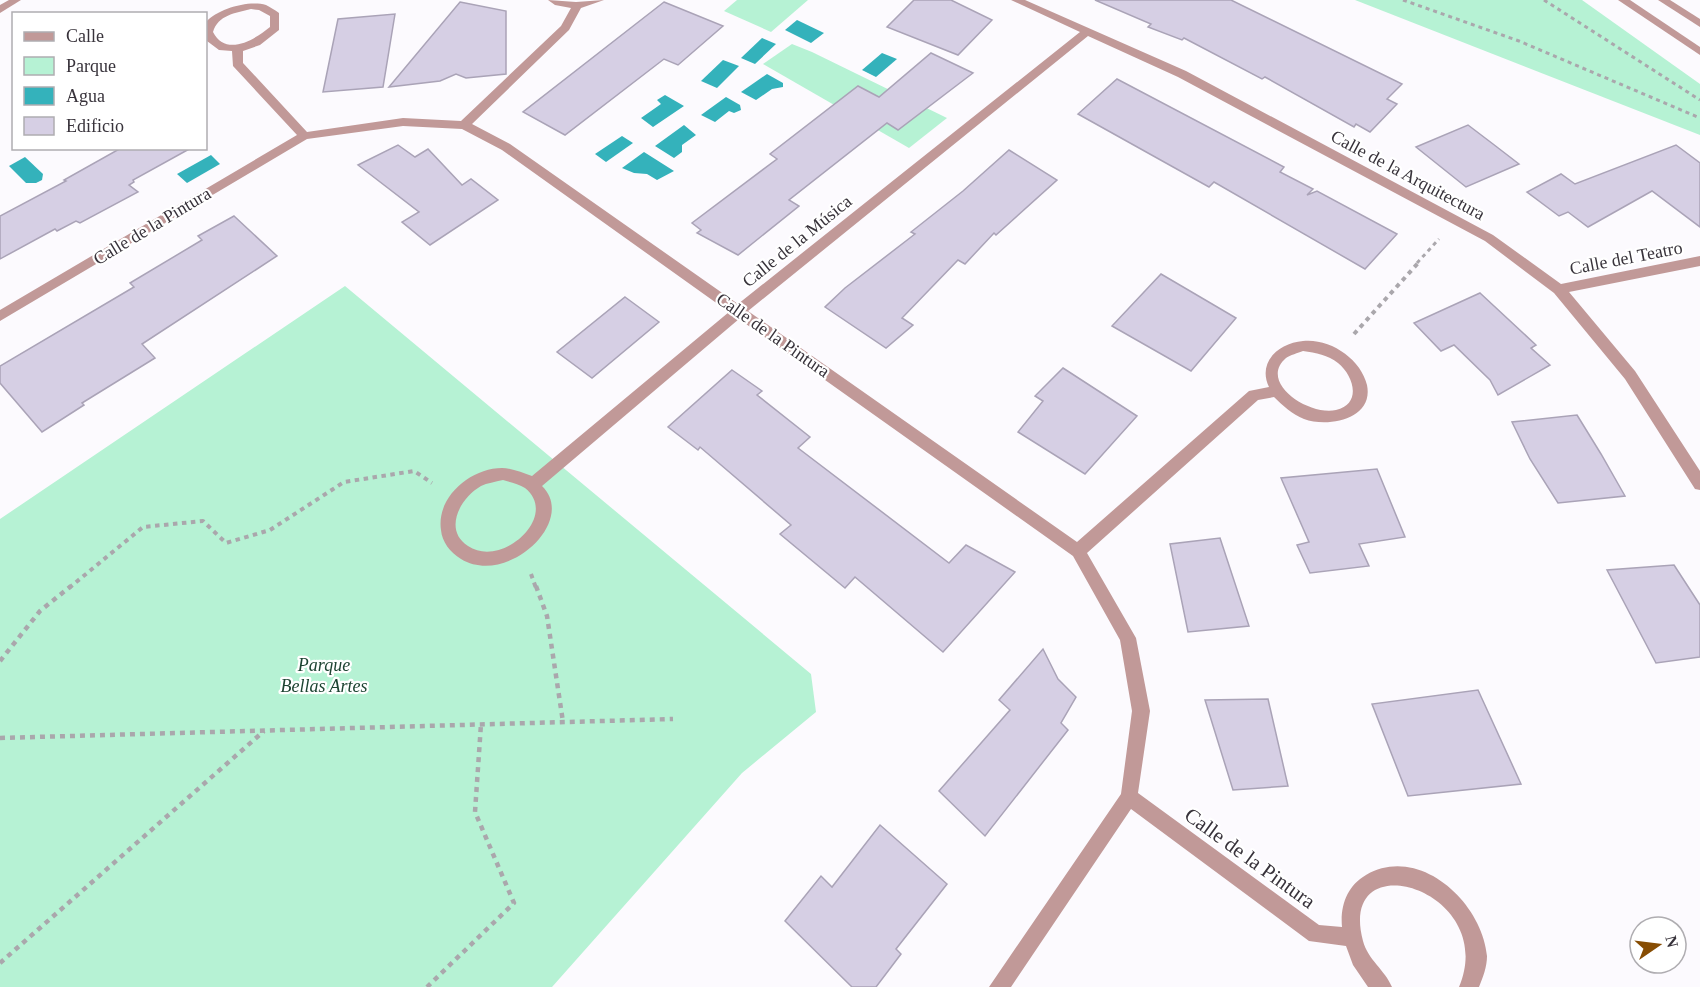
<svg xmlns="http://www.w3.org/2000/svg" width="1700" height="987" font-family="'Times New Roman',serif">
	<rect width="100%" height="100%" fill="#fcfafe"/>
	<g fill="#b6f2d4">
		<polygon points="737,0 808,0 771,32 724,11"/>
		<polygon points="1355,0 1582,0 1700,84 1700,135"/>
		<polygon points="792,44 812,52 947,118 909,148 763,64"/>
		<polygon points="345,286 811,674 816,712 742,773 552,987 0,987 0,519"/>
	</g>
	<g fill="#34b2bb">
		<polygon points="797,20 824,33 811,43 785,30"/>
		<polygon points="762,38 776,44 755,64 741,58"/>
		<polygon points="882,53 897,59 876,77 862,70"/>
		<polygon points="723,60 739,66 717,88 701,81"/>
		<polygon points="767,74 783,83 783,87 772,89 756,100 741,92"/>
		<polygon points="665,95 684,106 653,127 641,118 661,104 657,100"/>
		<polygon points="726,97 740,105 741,110 734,113 729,111 715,122 701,115"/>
		<polygon points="684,125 696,135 682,145 682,152 674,158 655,146"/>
		<polygon points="622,136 633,143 606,162 595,154"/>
		<polygon points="644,152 674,171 657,180 647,174 634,173 622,168"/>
		<polygon points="211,155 220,164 187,183 177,174"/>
		<polygon points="25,157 43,174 42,180 36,183 26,183 9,166"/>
	</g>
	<g fill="#d6cfe4" stroke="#aaa3b7" stroke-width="1.5">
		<polygon points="914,0 951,0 992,20 958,55 887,27"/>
		<polygon points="1095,0 1231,0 1402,84 1387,99 1397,104 1370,132 1356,124 1354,127 1265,77 1262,79 1184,38 1182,40 1148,27 1151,24"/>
		<polygon points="460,2 506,11 506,74 466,78 456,74 440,81 389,87"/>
		<polygon points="664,2 723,26 678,65 664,59 565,135 523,112"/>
		<polygon points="395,14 383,87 323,92 338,19"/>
		<polygon points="931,53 973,73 898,130 887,123 789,200 799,206 738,255 697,233 701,230 692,223 777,159 770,154 858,86 879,97"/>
		<polygon points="1117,79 1284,167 1280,172 1313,189 1307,195 1317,191 1397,234 1365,269 1214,182 1209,187 1078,114"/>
		<polygon points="1468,125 1493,144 1519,164 1466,187 1416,147"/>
		<polygon points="398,145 415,157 428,149 462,185 471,179 498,200 430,245 402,222 419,212 358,165"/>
		<polygon points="1676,145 1700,163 1700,227 1652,191 1588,227 1568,212 1559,216 1527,192 1561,174 1575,184"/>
		<polygon points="121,148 191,148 133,180 134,182 129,185 138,192 80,223 76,221 57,231 55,229 0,259 0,216 66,181 64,180"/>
		<polygon points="1009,150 1057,180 996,235 994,233 965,264 958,260 902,318 913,325 886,348 825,307 845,288 915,234 911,232 963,191"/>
		<polygon points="234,216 277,256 142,344 155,358 82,403 84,405 42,432 0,383 0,366 134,287 130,283 202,240 198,236"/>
		<polygon points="1161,274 1236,318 1191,371 1112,326"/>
		<polygon points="1480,293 1536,345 1531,348 1550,365 1498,395 1490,380 1454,345 1441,351 1414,323"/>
		<polygon points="625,297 659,322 592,378 557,352"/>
		<polygon points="1063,368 1137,416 1085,474 1018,432 1043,401 1035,396"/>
		<polygon points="732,370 762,391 757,395 810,437 798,448 949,563 966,545 1015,572 943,652 855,577 845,588 780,534 791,525 700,447 698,450 668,427"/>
		<polygon points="1577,415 1601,454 1625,496 1558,503 1530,459 1512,422"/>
		<polygon points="1377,469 1405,537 1359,544 1369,566 1310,573 1297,545 1309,542 1281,478"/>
		<polygon points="1220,538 1249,626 1188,632 1170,544"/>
		<polygon points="1674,565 1700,605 1700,657 1656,663 1607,570"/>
		<polygon points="1043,649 1058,679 1076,697 1061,723 1068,730 985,836 939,791 1010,710 999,700"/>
		<polygon points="1478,690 1521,784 1408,796 1372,704"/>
		<polygon points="1268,699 1288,786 1233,790 1205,700"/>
		<polygon points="880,825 947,884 896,949 901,954 876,987 852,987 785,921 821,876 832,887"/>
	</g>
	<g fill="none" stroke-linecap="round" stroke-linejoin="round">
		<g stroke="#aaa7ac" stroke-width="3" stroke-dasharray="4 4" stroke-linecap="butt">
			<polyline points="1403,0 1519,41 1700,118"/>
			<polyline points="1544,0 1700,100"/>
			<polyline points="1417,263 1439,239"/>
		</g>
		<g stroke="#aaa7ac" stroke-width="4" stroke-dasharray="4.5 4.5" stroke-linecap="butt">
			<polyline points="1354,334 1419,262"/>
			<polyline points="531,574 536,588"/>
			<polyline points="69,588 143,527 203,521 226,543 270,530 344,482 414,471 432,483"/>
		</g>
		<g stroke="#aaa7ac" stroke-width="4.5" stroke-dasharray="5 5" stroke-linecap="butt">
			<polyline points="536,586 547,616 563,722"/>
			<polyline points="0,661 40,611 71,586"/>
			<polyline points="0,738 673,719"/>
			<polyline points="0,963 264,731"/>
			<polyline points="427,987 514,903 475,812 481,724"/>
		</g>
		<g fill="#c19998" fill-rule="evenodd">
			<polygon points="9,0 21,0 0,13 0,5"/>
			<path d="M548,0L576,2L604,0L581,8L569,30L472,124L510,144L738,304L1080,32L1011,0H1025L1186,71L1493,235L1561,284L1700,256V266L1569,292L1635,371L1700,471V490L1695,489L1625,379L1554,293L1485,241L1178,77L1088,36L748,311L1077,542L1249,391L1269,387C1257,362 1279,343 1303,341C1330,338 1361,359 1367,385C1374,419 1328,428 1304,419C1292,414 1283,406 1274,397L1258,400L1087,553L1136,638L1150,711L1138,793L1319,925L1342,927C1340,906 1347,886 1366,875C1419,844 1482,902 1487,956C1487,967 1483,977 1479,987H1459C1500,890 1336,840 1363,941C1368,960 1385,970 1392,987H1368L1353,965L1346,946L1309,941L1131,809L1011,987H989L1121,794L1132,711L1120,640L1073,556L739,319L542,486C578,521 507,587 461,559C450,552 442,542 441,530C436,497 471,468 502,468C511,468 523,473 532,476L729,312L502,150L462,129L403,126L307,139L0,321V310L297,135L233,66L232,51L219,50L207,41L206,22C218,9 248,0 266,5C270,7 275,10 279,13V30L260,45L243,51V63L307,132L403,118L461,121L561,26L571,8L555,5ZM251,9L259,10L270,16V27C254,40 226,57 213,32C218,15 235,13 251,9ZM1303,351C1316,353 1328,355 1338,363C1354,376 1362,404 1336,410C1308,416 1258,382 1286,358C1290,355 1298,353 1303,351ZM503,480C510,482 519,484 525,488C560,516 502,569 468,546C443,530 460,498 481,486C487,483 495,482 503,480Z"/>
			<polygon points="1618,0 1630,0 1700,47 1700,55"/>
			<polygon points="1658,0 1670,0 1700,19 1700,27"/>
		</g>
	</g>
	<g text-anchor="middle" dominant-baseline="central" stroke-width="4.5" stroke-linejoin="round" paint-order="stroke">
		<g font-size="18" fill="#38333b" stroke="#fff">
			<text transform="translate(1408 175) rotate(28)">Calle de la Arquitectura</text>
			<text transform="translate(152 226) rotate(-31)">Calle de la Pintura</text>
			<text transform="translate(797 241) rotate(-39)">Calle de la Música</text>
			<text transform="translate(1626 258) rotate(-11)">Calle del Teatro</text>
			<text transform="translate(773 335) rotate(35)">Calle de la Pintura</text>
		</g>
		<g font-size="18" font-style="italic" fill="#1d4432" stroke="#fff">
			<text x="324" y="665">Parque<tspan x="324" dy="21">Bellas Artes</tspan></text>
		</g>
		<g font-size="21" fill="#38333b" stroke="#fff">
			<text transform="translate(1250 858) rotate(36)">Calle de la Pintura</text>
		</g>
	</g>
	<rect x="12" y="12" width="195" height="138" fill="#ffffff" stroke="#afadb1" stroke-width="1.5"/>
	<rect x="24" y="32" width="30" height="9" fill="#c19998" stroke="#afadb1" stroke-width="1.5"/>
	<text x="66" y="42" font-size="18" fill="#38333b">Calle</text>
	<rect x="24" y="57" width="30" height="18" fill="#b6f2d4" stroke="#afadb1" stroke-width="1.5"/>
	<text x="66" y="72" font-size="18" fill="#38333b">Parque</text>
	<rect x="24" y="87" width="30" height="18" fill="#34b2bb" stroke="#afadb1" stroke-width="1.5"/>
	<text x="66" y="102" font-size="18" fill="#38333b">Agua</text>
	<rect x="24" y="117" width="30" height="18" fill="#d6cfe4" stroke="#afadb1" stroke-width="1.5"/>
	<text x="66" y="132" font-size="18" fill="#38333b">Edificio</text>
	<g transform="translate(1658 945) rotate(76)"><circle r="28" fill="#ffffff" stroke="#afadb1" stroke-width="1.5"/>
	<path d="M0-4.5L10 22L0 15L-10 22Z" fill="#874d03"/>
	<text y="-9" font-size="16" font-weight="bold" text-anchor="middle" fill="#38333b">N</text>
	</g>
</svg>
